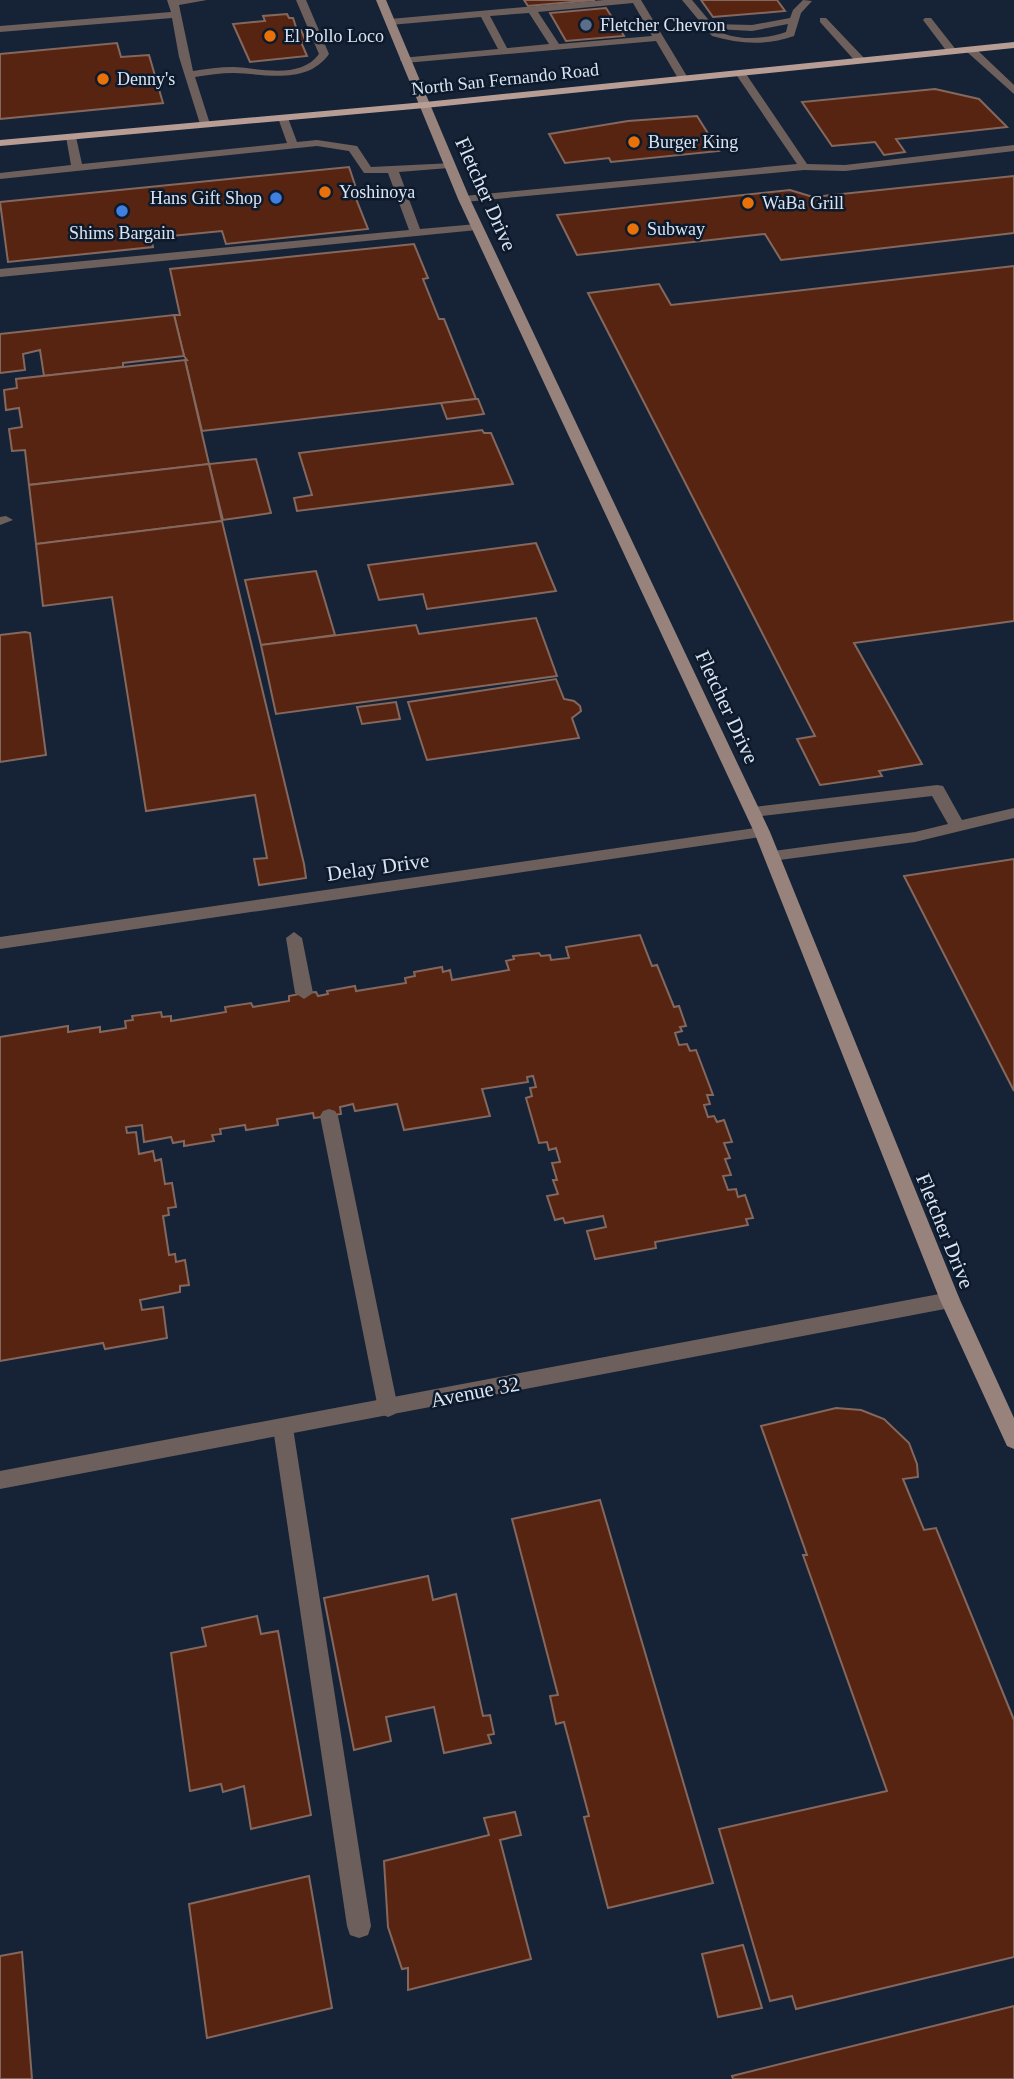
<svg xmlns="http://www.w3.org/2000/svg" width="1014" height="2079" font-family="Georgia,serif">
	<rect width="100%" height="100%" fill="#162336"/>
	<g fill="#572412" stroke="#84685e" stroke-width="2">
		<polygon points="524,0 595,0 528,6"/>
		<polygon points="701,0 777,0 785,11 713,17"/>
		<polygon points="606,8 624,36 566,41 550,13"/>
		<polygon points="287,14 289,18 293,18 297,30 301,30 306,42 301,42 307,56 250,62 233,24 265,21 263,16"/>
		<polygon points="117,43 121,57 149,55 163,103 0,119 0,54"/>
		<polygon points="935,89 979,99 1007,127 896,139 905,152 884,155 875,142 832,146 802,102"/>
		<polygon points="697,116 719,151 611,162 609,158 565,163 549,134 628,121"/>
		<polygon points="349,167 355,185 351,186 368,229 226,244 222,231 151,238 153,247 8,262 0,202"/>
		<polygon points="1014,176 1014,233 781,260 765,234 577,255 557,215 790,190 813,197"/>
		<polygon points="414,244 428,278 423,279 439,319 444,319 476,399 202,431 185,360 187,360 184,356 174,315 180,315 170,269"/>
		<polygon points="1014,266 1014,621 854,643 922,764 879,771 882,776 820,785 797,739 815,736 588,293 659,284 671,305"/>
		<polygon points="174,315 184,356 123,363 123,367 44,376 40,350 23,354 25,370 0,373 0,334"/>
		<polygon points="185,360 209,464 29,485 25,450 12,451 9,429 22,427 19,408 6,410 4,390 17,388 16,379"/>
		<polygon points="476,399 478,399 484,414 447,419 441,403"/>
		<polygon points="482,430 484,433 491,433 513,484 297,511 294,498 312,495 299,453"/>
		<polygon points="256,459 271,513 223,520 209,464"/>
		<polygon points="209,464 222,521 36,544 29,485"/>
		<polygon points="222,521 304,864 306,878 259,885 254,859 267,858 255,795 146,811 112,597 43,606 36,544"/>
		<polygon points="536,543 556,591 427,609 423,594 379,600 368,565"/>
		<polygon points="316,571 335,635 261,645 245,580"/>
		<polygon points="536,618 557,676 276,714 261,645 416,625 419,634"/>
		<polygon points="25,632 30,633 46,755 0,762 0,635"/>
		<polygon points="556,679 564,699 574,701 580,706 581,711 572,718 579,738 427,760 408,702"/>
		<polygon points="396,702 400,719 362,724 357,707"/>
		<polygon points="1014,859 1014,1091 904,876"/>
		<polygon points="640,935 652,966 657,965 674,1007 679,1006 686,1026 680,1027 682,1031 675,1033 679,1045 687,1044 690,1051 696,1050 713,1095 707,1095 710,1104 704,1105 708,1117 714,1116 717,1122 724,1120 732,1142 724,1143 730,1158 725,1159 731,1175 723,1176 728,1190 736,1189 738,1197 745,1195 753,1218 746,1219 748,1225 655,1242 656,1248 595,1259 587,1231 606,1227 603,1216 565,1223 563,1218 555,1220 547,1196 558,1194 553,1180 557,1180 552,1163 560,1162 556,1148 549,1150 547,1142 539,1143 526,1098 532,1096 530,1088 536,1087 533,1076 527,1077 528,1082 482,1089 490,1116 404,1130 397,1104 355,1111 353,1104 340,1107 341,1114 314,1118 313,1113 277,1119 278,1125 246,1130 245,1125 220,1129 221,1134 212,1135 214,1141 184,1146 184,1141 173,1143 171,1137 144,1142 142,1125 126,1127 127,1133 136,1132 139,1154 153,1151 155,1161 161,1159 165,1184 172,1183 176,1207 168,1208 169,1215 163,1216 169,1255 175,1254 176,1262 185,1260 189,1285 180,1286 180,1292 140,1300 142,1310 163,1307 167,1338 105,1349 103,1343 0,1361 0,1037 68,1026 68,1032 100,1027 100,1032 126,1028 125,1021 133,1020 132,1016 161,1012 162,1017 171,1016 171,1021 226,1012 225,1007 251,1003 253,1007 289,1001 289,996 304,993 316,992 318,996 328,994 327,991 355,986 356,991 406,983 405,978 415,976 414,972 442,967 443,972 450,970 452,980 509,970 506,961 514,959 513,956 539,953 541,956 550,955 551,960 569,958 566,947"/>
		<polygon points="836,1408 861,1410 884,1419 909,1443 917,1464 918,1477 903,1479 924,1530 936,1528 1014,1720 1014,1957 796,2009 792,1996 770,2001 719,1829 887,1791 803,1555 807,1555 761,1426"/>
		<polygon points="600,1500 713,1883 608,1908 584,1817 589,1816 564,1722 556,1724 550,1696 558,1695 512,1519"/>
		<polygon points="428,1576 433,1600 456,1594 483,1716 490,1715 494,1734 488,1735 491,1743 444,1753 434,1707 386,1717 391,1741 354,1750 324,1598"/>
		<polygon points="257,1616 261,1634 278,1631 311,1815 251,1829 244,1786 223,1792 221,1784 190,1791 171,1653 206,1646 202,1628"/>
		<polygon points="515,1812 521,1835 500,1840 531,1959 408,1990 408,1968 402,1969 388,1927 384,1861 489,1835 484,1818"/>
		<polygon points="309,1876 332,2008 207,2038 189,1904"/>
		<polygon points="743,1945 762,2008 718,2017 702,1954"/>
		<polygon points="22,1952 32,2079 0,2079 0,1956"/>
		<polygon points="1014,2006 1014,2079 733,2079 732,2076"/>
	</g>
	<g fill="none" stroke-linecap="round" stroke-linejoin="round">
		<g fill="#6d605c" fill-rule="evenodd">
			<path d="M167,0H207L179,5L193,71C206,69 220,67 233,67C260,68 300,80 319,54L296,0H306L329,54C307,85 267,74 233,73C221,73 208,75 195,77L210,124L205,127L200,124L179,57L172,18L0,32V26L171,12Z"/>
			<path d="M604,0H641L688,78L687,80H679L656,41L405,63L400,60L401,58L498,49L481,17L390,25L385,22L390,19ZM633,3L652,36L559,44L538,12ZM529,13L549,44L507,48L490,16Z"/>
			<path d="M682,0H692L712,24L752,25L790,18L793,10L803,0L812,1L801,13L794,36C766,46 740,44 712,36ZM788,24L786,32C767,39 733,42 716,29L752,31Z"/>
			<polygon points="820,18 826,18 864,58 864,62 856,62 820,22"/>
			<polygon points="925,18 931,18 957,51 956,53 948,53 923,20"/>
			<polygon points="740,70 744,71 807,164 845,165 1014,145 1014,151 845,171 804,170 464,202 458,199 464,196 797,164 735,73"/>
			<polygon points="283,115 288,118 297,142 317,140 357,146 371,167 453,163 453,167 449,168 399,172 420,229 477,224 483,227 477,230 0,277 0,269 409,230 388,173 364,173 349,151 317,146 0,179 0,173 71,165 66,137 71,134 76,137 82,164 287,143 278,118"/>
			<polygon points="6,516 13,520 0,525 0,517"/>
			<polygon points="937,785 943,786 962,820 1014,808 1014,818 915,842 772,861 764,856 766,852 915,832 948,824 932,796 754,817 746,812 754,807"/>
			<polygon points="294,932 302,938 313,993 304,999 295,993 286,938"/>
			<polygon points="329,1109 335,1111 338,1116 398,1408 395,1414 388,1417 381,1414 378,1408 320,1116 323,1111"/>
			<polygon points="283,1419 290,1422 293,1428 371,1926 368,1935 359,1938 350,1935 347,1926 273,1428 276,1422"/>
		</g>
		<g fill="#6d605c" fill-rule="evenodd">
			<polygon points="966,47 974,47 1014,85 1014,94 966,51"/>
			<polygon points="762,827 770,832 768,836 0,949 0,937"/>
			<polygon points="950,1292 957,1294 960,1300 957,1306 950,1308 0,1489 0,1471"/>
		</g>
		<polygon fill="#97837c" fill-rule="evenodd" points="376,0 386,0 470,199 770,832 960,1300 1014,1418 1014,1449 1007,1446 940,1300 754,832 458,199"/>
		<polygon fill="#b89d95" fill-rule="evenodd" points="1014,42 1014,48 425,108 0,146 0,140 425,102"/>
	</g>
	<circle fill="#5c6f8a" stroke="#0c1a2c" stroke-width="2.5" cx="586" cy="25" r="7"/>
	<g fill="#e8710a" stroke="#0c1a2c" stroke-width="2.5">
		<circle cx="270" cy="36" r="7"/>
		<circle cx="103" cy="79" r="7"/>
		<circle cx="634" cy="142" r="7"/>
		<circle cx="325" cy="192" r="7"/>
		<circle cx="748" cy="203" r="7"/>
		<circle cx="633" cy="229" r="7"/>
	</g>
	<g fill="#3f7fe0" stroke="#0c1a2c" stroke-width="2.5">
		<circle cx="276" cy="198" r="7"/>
		<circle cx="122" cy="211" r="7"/>
	</g>
	<g text-anchor="middle" dominant-baseline="central" stroke-width="5" stroke-linejoin="round" paint-order="stroke">
		<g font-size="18" fill="#dbe4f1" stroke="#0c1a2c" text-anchor="start">
			<text x="600" y="25">Fletcher Chevron</text>
			<text x="284" y="36">El Pollo Loco</text>
			<text x="117" y="79">Denny's</text>
			<text x="648" y="142">Burger King</text>
			<text x="339" y="192">Yoshinoya</text>
			<text x="262" y="198" text-anchor="end">Hans Gift Shop</text>
			<text x="762" y="203">WaBa Grill</text>
			<text x="647" y="229">Subway</text>
			<text x="122" y="233" text-anchor="middle">Shims Bargain</text>
		</g>
		<g font-size="18" fill="#dbe4f1" stroke="#0c1a2c">
			<text transform="translate(505 79) rotate(-6)">North San Fernando Road</text>
		</g>
		<g font-size="21" fill="#dbe4f1" stroke="#0c1a2c">
			<text transform="translate(486 194) rotate(66)">Fletcher Drive</text>
			<text transform="translate(727 707) rotate(65)">Fletcher Drive</text>
			<text transform="translate(378 867) rotate(-8)">Delay Drive</text>
			<text transform="translate(945 1231) rotate(68)">Fletcher Drive</text>
			<text transform="translate(475 1392) rotate(-11)">Avenue 32</text>
		</g>
	</g>
</svg>
